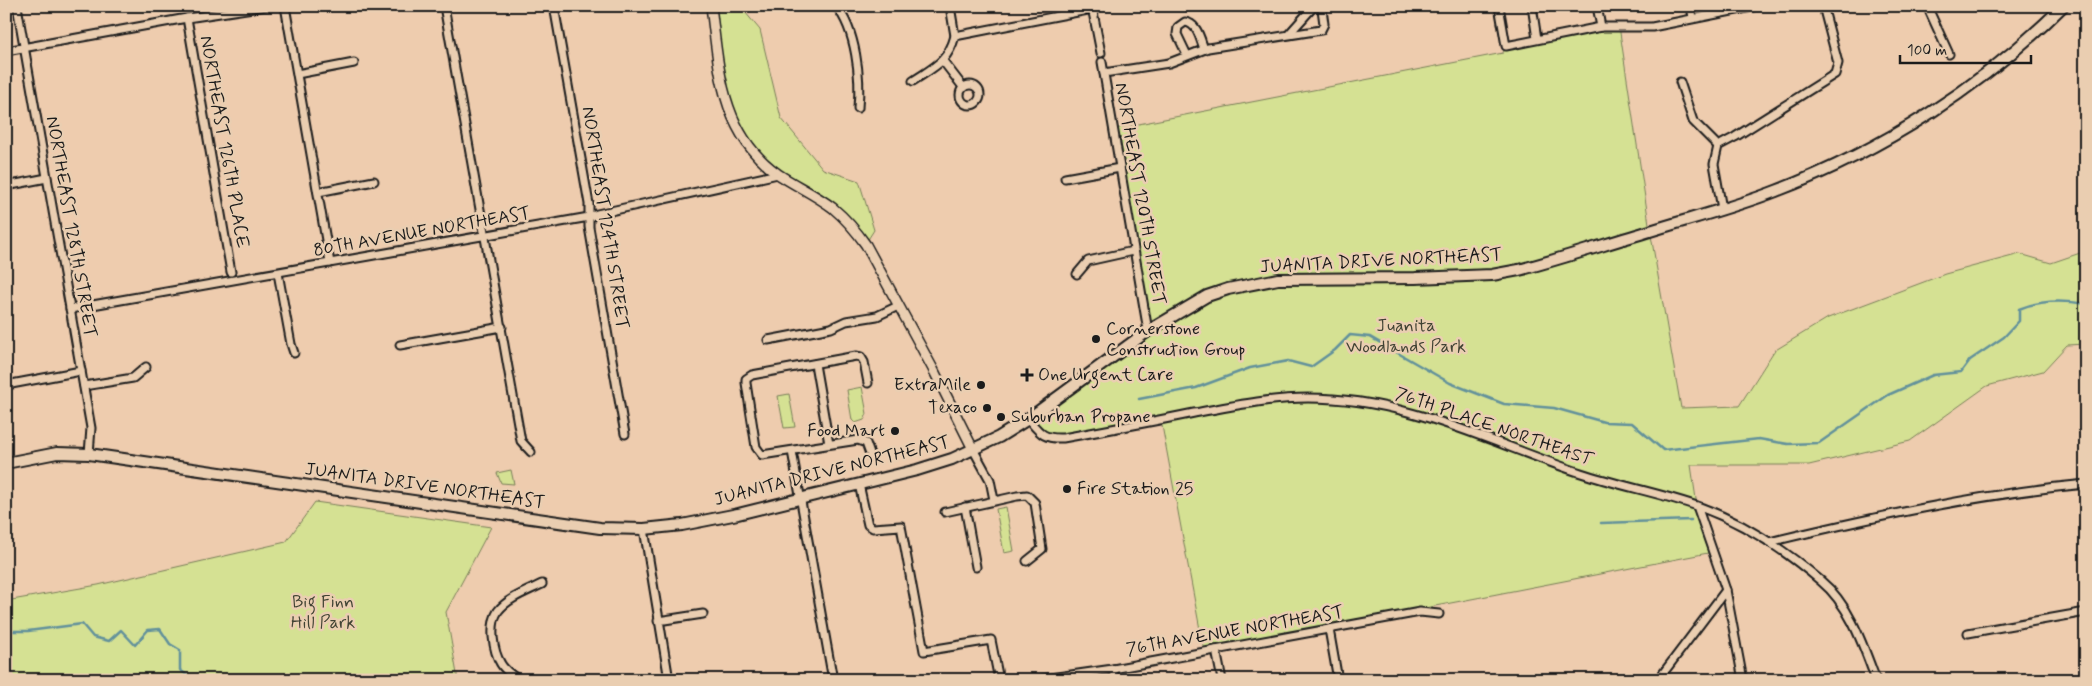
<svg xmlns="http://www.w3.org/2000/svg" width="2092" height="686" font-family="Mynerve,sans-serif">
	<rect width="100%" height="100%" fill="#eeccae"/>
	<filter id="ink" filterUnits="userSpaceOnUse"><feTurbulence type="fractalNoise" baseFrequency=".02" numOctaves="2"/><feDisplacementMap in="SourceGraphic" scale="10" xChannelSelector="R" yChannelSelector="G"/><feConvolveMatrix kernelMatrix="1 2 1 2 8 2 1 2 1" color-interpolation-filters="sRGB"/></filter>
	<g filter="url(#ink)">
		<g fill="#d5e193" stroke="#787e58">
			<polygon points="711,6 740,6 760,30 781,118 823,169 859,181 874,230 867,241 853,224 762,162 732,118"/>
			<polygon points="1619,26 1649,224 1681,408 1739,406 1774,351 1828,318 1945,274 2020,254 2051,263 2086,251 2086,344 2067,345 2043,371 1987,386 1910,441 1809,465 1691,465 1697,506 1713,552 1204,651 1161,420 1050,439 1028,419 1148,331 1113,129 1503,53 1506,46"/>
			<polygon points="862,387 867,414 864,420 855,423 852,420 847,390"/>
			<polygon points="789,394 795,427 784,428 778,396"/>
			<polygon points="511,470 514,484 501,483 497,473"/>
			<polygon points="315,502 491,527 446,612 458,680 6,680 6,601 98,585 286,542"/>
			<polygon points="1006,507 1014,551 1004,553 996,509"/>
		</g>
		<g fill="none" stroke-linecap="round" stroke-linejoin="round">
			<g stroke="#62919b" stroke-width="2.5">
				<path d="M1139,399L1196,388L1250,368L1288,361L1311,367L1335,350L1350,335L1370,337L1450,383L1504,404L1554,408L1604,422L1632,423L1663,450L1759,439L1788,444L1819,443L1888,395L1933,375L1961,372L1970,360L2004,337L2019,321V309C2040,300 2063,300 2086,304"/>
				<polyline points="1601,523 1691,520"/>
				<polyline points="6,633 11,631 28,631 82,624 93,637 109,641 121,630 135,645 148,630 160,629 170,644 180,650 180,670 194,680"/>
			</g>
			<g stroke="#1c1c1c" stroke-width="11">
				<g id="minor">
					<polyline points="17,6 91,428 89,454"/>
					<polyline points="285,6 330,263"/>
					<polyline points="444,6 521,441 531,452"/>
					<polyline points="554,6 589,204 589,227 625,434"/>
					<path d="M836,6C856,30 861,77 858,108"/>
					<polyline points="950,6 955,36"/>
					<polyline points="1499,6 1506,46 1601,27 1652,27 1757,6"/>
					<polyline points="1532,6 1537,39"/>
					<polyline points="1597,6 1601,27"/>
					<polyline points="1691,6 1693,18"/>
					<polyline points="1927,6 1949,54"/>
					<polyline points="1092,7 1101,53"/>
					<polyline points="187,18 231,272"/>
					<polyline points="1289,34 1314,6"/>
					<polyline points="6,51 187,18 266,6"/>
					<path d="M1187,55L1177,34L1178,27L1185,22C1197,23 1200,38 1204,49"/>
					<polyline points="943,61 963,87"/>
					<polyline points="1102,62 1148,331"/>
					<polyline points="1104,73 1169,63 1208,48 1321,30 1324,24 1322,9 1319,6"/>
					<polyline points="297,74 354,63"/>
					<path d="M913,81C934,67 948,62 955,36L1093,9"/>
					<polyline points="1680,82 1693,121 1718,146"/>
					<circle cx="970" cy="95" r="10"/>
					<polyline points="1065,178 1120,168"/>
					<polyline points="6,186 47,178"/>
					<polyline points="318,192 374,181"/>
					<polyline points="1722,209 1714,164 1718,146 1735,137 1835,74 1838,63 1823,6"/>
					<polyline points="278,273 291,344 294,353"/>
					<polyline points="1077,274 1088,261 1133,251"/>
					<polyline points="70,309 589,217 597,214 778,174"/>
					<polyline points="768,340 831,328 846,321 877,316 898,306"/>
					<polyline points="400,345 502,327"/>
					<polyline points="815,364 829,444"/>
					<polyline points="868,383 864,362 861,357 856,356 752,375 746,379 746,383 756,447 762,455 858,440 866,443 871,457"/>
					<polyline points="6,385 81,371"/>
					<polyline points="84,386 133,378 146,367"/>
					<path d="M1028,419C1040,433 1043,439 1063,438C1107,430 1151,422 1194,413C1232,406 1270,398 1308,398C1408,398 1488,442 1581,473C1620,486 1661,493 1700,507C1744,523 1785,550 1821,581C1850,605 1863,645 1876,680"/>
					<polyline points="973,449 990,480 994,500"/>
					<polyline points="792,451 833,680"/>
					<polyline points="859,484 868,525 873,528 901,526 924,651 991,640 999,680"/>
					<polyline points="1697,506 1726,590 1743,680"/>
					<polyline points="965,507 976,567"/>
					<polyline points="945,512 1017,496 1027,495 1035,503 1042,549 1027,561"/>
					<polyline points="644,529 669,680"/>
					<path d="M1769,542C1874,517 1979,494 2086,484"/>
					<polyline points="658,621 703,614"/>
					<polyline points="1329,629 1338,680"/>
					<polyline points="1968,633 2086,612"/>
					<polyline points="1216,650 1222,680"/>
					<polyline points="1113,669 1115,680"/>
					<path d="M519,680C513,676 505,671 501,664C493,651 489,625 498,611C508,598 528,591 542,584"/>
					<polyline points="1036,680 1113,669 1420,612 1439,614"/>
					<polyline points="1658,680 1726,590"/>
				</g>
			</g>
			<g stroke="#1c1c1c" stroke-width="12">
				<path id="tertiary" d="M711,6C719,69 721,134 778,174C796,186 816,195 833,208C846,219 857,232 866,245L933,369L973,449"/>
			</g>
			<g stroke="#1c1c1c" stroke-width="14">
				<path id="secondary" d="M6,463L57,453L89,454L600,528L644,529L682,525L738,514L917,470L952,459L999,437L1028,419L1148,331L1207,296L1228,289L1278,279L1415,278L1492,275L1519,270C1563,258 1606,244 1650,231C1692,218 1735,207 1776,191C1883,150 1982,87 2063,6"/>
			</g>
			<use href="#minor" stroke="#eaceb1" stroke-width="7"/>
			<use href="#tertiary" stroke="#eaceb1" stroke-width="9"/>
			<use href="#secondary" stroke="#eaceb1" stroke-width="10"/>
		</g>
	</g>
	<g fill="#1c1c1c" stroke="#eaceb1" stroke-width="2">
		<circle cx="1096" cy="339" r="5"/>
		<path d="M1024.5 367.5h5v5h5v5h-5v5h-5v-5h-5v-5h5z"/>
		<circle cx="981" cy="385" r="5"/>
		<circle cx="987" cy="408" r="5"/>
		<circle cx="1001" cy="417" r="5"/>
		<circle cx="895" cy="431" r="5"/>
		<circle cx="1067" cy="489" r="5"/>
	</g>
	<g text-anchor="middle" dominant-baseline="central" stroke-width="5" stroke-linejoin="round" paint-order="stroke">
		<g font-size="18" fill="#1c1c1c" stroke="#eaceb1">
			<text transform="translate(224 142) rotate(80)">NORTHEAST 126TH PLACE</text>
			<text transform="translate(1140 194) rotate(80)">NORTHEAST 120TH STREET</text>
			<text transform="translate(605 218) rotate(81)">NORTHEAST 124TH STREET</text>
			<text transform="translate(71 227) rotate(80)">NORTHEAST 128TH STREET</text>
			<text transform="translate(422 232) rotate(-10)">80TH AVENUE NORTHEAST</text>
			<text transform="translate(1381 261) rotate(-3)">JUANITA DRIVE NORTHEAST</text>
			<text transform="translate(1494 427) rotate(19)">76TH PLACE NORTHEAST</text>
			<text transform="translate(832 471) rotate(-14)">JUANITA DRIVE NORTHEAST</text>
			<text transform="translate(425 486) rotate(8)">JUANITA DRIVE NORTHEAST</text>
			<text transform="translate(1235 631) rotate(-10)">76TH AVENUE NORTHEAST</text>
		</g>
		<g font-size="18" fill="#414334" stroke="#eaceb1">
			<text x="1406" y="326">Juanita<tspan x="1406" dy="21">Woodlands Park</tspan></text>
			<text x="323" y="602">Big Finn<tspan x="323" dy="21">Hill Park</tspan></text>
		</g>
		<g font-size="18" fill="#1c1c1c" stroke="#eaceb1" text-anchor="start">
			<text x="1106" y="329">Cornerstone<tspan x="1106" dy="21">Construction Group</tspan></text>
			<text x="1038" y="375">One Urgent Care</text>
			<text x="971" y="385" text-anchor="end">ExtraMile</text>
			<text x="977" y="408" text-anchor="end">Texaco</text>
			<text x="1011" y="417">Suburban Propane</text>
			<text x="885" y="431" text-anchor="end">Food Mart</text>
			<text x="1077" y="489">Fire Station 25</text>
		</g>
	</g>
	<rect width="2092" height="686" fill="none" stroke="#eaceb1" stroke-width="25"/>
	<rect x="12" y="12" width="2067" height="661" fill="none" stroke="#1c1c1c" stroke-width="2" filter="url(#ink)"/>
	<path d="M1900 55v8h131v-8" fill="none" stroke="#1c1c1c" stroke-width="2.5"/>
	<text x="1907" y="55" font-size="15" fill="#1c1c1c" stroke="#eaceb1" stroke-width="4" paint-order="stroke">100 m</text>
</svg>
